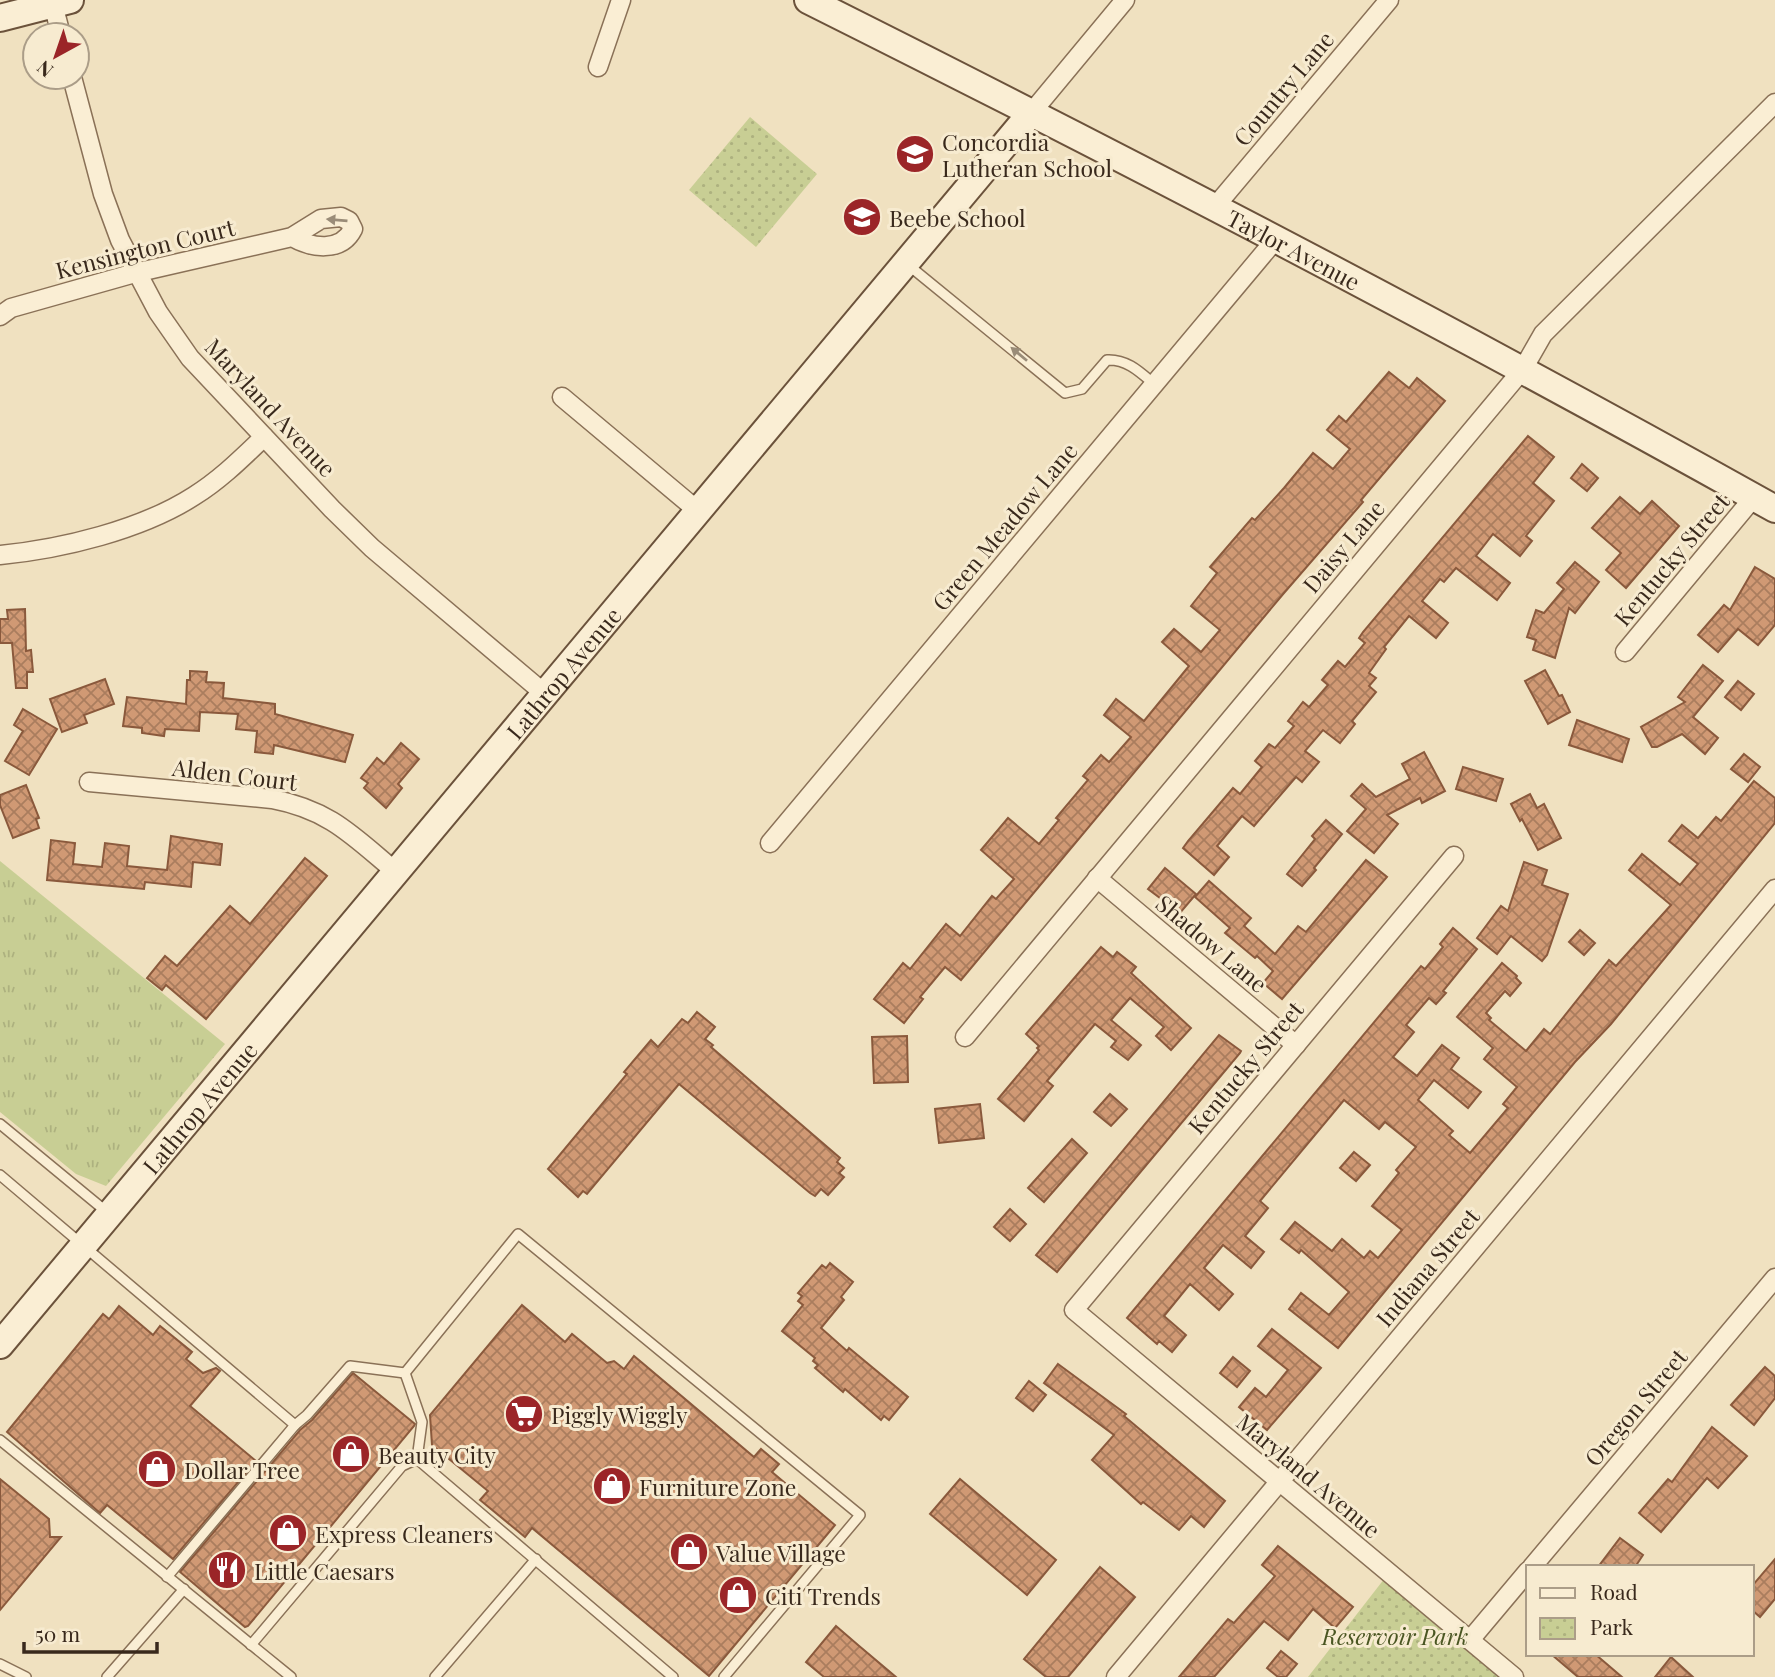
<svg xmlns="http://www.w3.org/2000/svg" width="1775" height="1677" font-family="'Playfair Display',serif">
	<defs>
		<pattern id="grass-tufts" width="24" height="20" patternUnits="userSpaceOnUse" patternTransform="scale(1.75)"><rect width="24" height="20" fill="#c8ce94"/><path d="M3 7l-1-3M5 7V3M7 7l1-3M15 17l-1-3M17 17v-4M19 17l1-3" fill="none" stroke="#adb17f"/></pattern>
		<pattern id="park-dots" width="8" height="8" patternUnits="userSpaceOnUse" patternTransform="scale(1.75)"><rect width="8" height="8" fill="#c8ce94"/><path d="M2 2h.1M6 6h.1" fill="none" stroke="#adb17f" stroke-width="1.8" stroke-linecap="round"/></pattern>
		<pattern id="building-cross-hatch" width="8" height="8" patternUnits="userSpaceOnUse" patternTransform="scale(1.75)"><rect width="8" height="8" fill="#d09974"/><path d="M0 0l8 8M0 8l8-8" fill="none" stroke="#aa7d5e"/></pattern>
	</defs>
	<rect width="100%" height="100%" fill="#f0e1c0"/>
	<polygon fill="url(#grass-tufts)" points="0,861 225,1044 106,1186 76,1174 0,1112"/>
	<g fill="url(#park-dots)">
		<polygon points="750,117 817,174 756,247 689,190"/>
		<polygon points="1388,1574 1514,1677 1308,1677"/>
	</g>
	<g fill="url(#building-cross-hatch)" stroke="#8a593c" stroke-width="2">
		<polygon points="1389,372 1409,388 1417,378 1445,401 1361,500 1363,502 1284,593 961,980 945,967 920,997 923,999 904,1023 874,999 903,963 910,969 946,924 960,936 992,896 996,899 1014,879 981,850 1008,818 1039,844 1059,820 1056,818 1088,780 1083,776 1101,755 1109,762 1131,737 1104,715 1116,699 1144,721 1189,666 1162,642 1174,629 1201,652 1220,630 1191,606 1217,573 1210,567 1252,518 1255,520 1284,488 1313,453 1333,469 1350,449 1327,430 1339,416 1346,422"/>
		<polygon points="1528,436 1554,457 1533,483 1554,501 1526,536 1532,541 1520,556 1493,534 1476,556 1510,583 1497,600 1456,568 1444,582 1440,579 1422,601 1448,623 1436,638 1409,616 1384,647 1386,649 1369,673 1376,678 1369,686 1376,692 1352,721 1355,724 1340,743 1323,730 1305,751 1319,762 1302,782 1296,777 1254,826 1242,816 1217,846 1229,857 1214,875 1183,848 1188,841 1233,788 1240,794 1262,767 1255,761 1269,744 1275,748 1294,726 1288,721 1303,702 1309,707 1328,685 1322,680 1338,661 1345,667 1365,643 1359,638 1363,632"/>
		<polygon points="1582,464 1598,478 1587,491 1571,478"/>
		<polygon points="1620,497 1640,514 1652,501 1679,526 1626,588 1606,570 1621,553 1592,528"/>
		<polygon points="1575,562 1599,582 1575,613 1569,608 1555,658 1533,650 1536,640 1527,637 1536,610 1544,613 1564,589 1557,583"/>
		<polygon points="1755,567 1775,579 1775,625 1758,645 1738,629 1718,652 1698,635 1724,605 1730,610"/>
		<polygon points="25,609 26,651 31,650 33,672 27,672 27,688 16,688 12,643 0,643 0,619 8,619 7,610"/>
		<polygon points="1703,665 1723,681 1693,717 1718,738 1705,754 1682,734 1657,747 1652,747 1641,727 1685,702 1678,697"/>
		<polygon points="1545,670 1559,696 1562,695 1570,712 1548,724 1525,681"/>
		<polygon points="190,671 207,672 206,682 224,683 223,698 275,704 275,714 353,735 345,762 274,745 273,754 255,752 257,731 236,729 238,714 200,712 199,731 165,729 164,736 142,733 142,728 123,726 127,697 186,704 187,680 190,680"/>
		<polygon points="105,679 114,704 84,715 87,723 62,732 50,699"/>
		<polygon points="1738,681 1754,694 1741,710 1725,697"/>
		<polygon points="23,709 57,729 29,775 5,761 23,731 14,725"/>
		<polygon points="1577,720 1629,739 1622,762 1569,745"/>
		<polygon points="401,743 419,759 398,784 402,788 386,808 364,788 368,783 361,778 377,758 384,764"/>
		<polygon points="1424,752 1445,791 1422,803 1420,798 1387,815 1398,824 1374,853 1347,831 1366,809 1351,796 1362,784 1376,797 1410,779 1402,764"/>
		<polygon points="1744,754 1760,767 1748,782 1731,769"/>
		<polygon points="1463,767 1503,779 1496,801 1456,789"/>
		<polygon points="1754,781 1775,798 1775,823 1611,1024 1575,1062 1338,1348 1289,1309 1301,1293 1329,1315 1349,1292 1301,1250 1299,1253 1281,1239 1295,1222 1332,1251 1342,1239 1364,1258 1370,1251 1378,1258 1402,1230 1372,1206 1399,1173 1396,1170 1416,1147 1385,1122 1379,1129 1344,1100 1260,1201 1268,1208 1245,1236 1264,1252 1251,1268 1223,1245 1204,1268 1233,1294 1219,1310 1190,1284 1164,1316 1186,1335 1172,1352 1159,1341 1157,1344 1127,1318 1421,966 1425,969 1443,947 1440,944 1453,928 1477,949 1443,991 1446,993 1436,1004 1429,998 1406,1025 1414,1032 1393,1057 1417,1076 1442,1045 1459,1058 1451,1069 1481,1092 1468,1108 1434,1080 1418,1100 1453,1131 1449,1135 1470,1153 1508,1108 1503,1104 1517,1087 1484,1059 1493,1048 1457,1017 1502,963 1517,976 1516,978 1521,983 1510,996 1505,991 1486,1013 1491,1018 1489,1020 1526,1051 1544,1029 1550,1034 1609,960 1616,966 1671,905 1629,870 1642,854 1680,885 1698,864 1669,841 1682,825 1698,838 1716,817 1721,821"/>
		<polygon points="26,785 39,818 36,819 39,828 13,838 0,805 0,795"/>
		<polygon points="1530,794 1537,808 1544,804 1561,838 1538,850 1522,819 1520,821 1511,804"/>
		<polygon points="1326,820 1342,834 1314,868 1316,870 1302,886 1287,874 1315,839 1312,836"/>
		<polygon points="171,836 222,844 220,865 193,862 191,887 145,882 144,889 47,880 51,840 75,843 73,864 102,867 105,843 129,846 127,866 167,870"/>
		<polygon points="305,858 327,876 206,1019 166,985 162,990 147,978 165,956 177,966 230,906 250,924"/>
		<polygon points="1366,860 1387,877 1282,999 1263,983 1273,971 1257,956 1255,958 1225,933 1230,928 1195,897 1209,881 1251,918 1244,926 1275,954 1298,926 1306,932"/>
		<polygon points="1524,862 1547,870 1542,885 1568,894 1547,955 1542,961 1511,936 1497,954 1477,938 1501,906 1508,911"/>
		<polygon points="1165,868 1196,894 1180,913 1148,889"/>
		<polygon points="1580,930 1595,943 1584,955 1569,942"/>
		<polygon points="1101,947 1113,957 1117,952 1136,967 1131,973 1191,1028 1171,1050 1156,1036 1164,1027 1130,998 1111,1020 1141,1045 1128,1060 1111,1047 1116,1041 1095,1024 1047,1081 1053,1086 1024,1121 998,1099 1039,1050 1037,1048 1039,1046 1026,1034"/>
		<polygon points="697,1012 715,1027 705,1039 713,1045 711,1047 840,1158 837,1162 844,1168 839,1173 844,1177 828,1195 821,1189 815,1196 810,1193 679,1084 587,1194 583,1191 578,1197 548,1169 627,1074 624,1072 651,1040 658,1047 682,1019 688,1023"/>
		<polygon points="1219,1035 1241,1051 1240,1053 1057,1272 1036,1255"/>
		<polygon points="907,1036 908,1082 874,1083 872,1037"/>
		<polygon points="1110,1094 1127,1109 1111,1126 1094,1112"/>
		<polygon points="980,1104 984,1138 939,1143 935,1109"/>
		<polygon points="1072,1139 1087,1153 1044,1202 1028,1188"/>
		<polygon points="1354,1152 1370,1165 1356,1181 1340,1168"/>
		<polygon points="1010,1209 1026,1224 1010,1241 994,1227"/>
		<polygon points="830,1263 853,1282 841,1297 844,1300 821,1328 847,1351 849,1348 908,1397 889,1420 884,1416 881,1420 845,1389 843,1392 815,1368 818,1365 813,1361 815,1358 782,1331 803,1305 798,1301 802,1296 798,1293 822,1265 826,1268"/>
		<polygon points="522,1305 565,1342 572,1334 607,1363 614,1361 624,1369 634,1356 754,1457 761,1449 779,1464 772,1472 835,1525 709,1676 532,1528 525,1537 480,1500 488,1491 432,1445 430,1415"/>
		<polygon points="119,1306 153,1335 160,1326 192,1352 186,1359 203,1373 216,1368 220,1371 190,1406 256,1461 173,1559 107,1505 100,1513 7,1432 103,1314 109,1319"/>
		<polygon points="1272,1329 1321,1368 1267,1430 1239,1407 1255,1388 1266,1397 1288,1370 1258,1346"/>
		<polygon points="1233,1357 1250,1371 1237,1387 1220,1373"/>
		<polygon points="1058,1364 1126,1414 1124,1416 1225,1501 1204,1527 1191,1516 1179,1530 1143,1502 1141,1504 1092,1460 1114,1435 1044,1383"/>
		<polygon points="1765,1367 1775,1376 1775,1398 1754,1425 1731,1405"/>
		<polygon points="353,1373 415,1424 414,1426 248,1626 245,1627 180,1572 300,1430 312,1420"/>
		<polygon points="1029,1381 1046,1395 1033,1411 1016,1398"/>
		<polygon points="1712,1427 1747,1456 1718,1488 1707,1478 1661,1532 1639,1513 1668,1479 1672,1482"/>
		<polygon points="0,1479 49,1519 50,1537 61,1537 0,1610"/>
		<polygon points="960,1479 1056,1560 1027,1595 930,1514"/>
		<polygon points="1620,1538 1643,1555 1635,1567 1598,1567"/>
		<polygon points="1278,1546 1353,1607 1335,1628 1313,1609 1288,1640 1264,1621 1214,1677 1179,1677 1228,1619 1234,1623 1275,1576 1262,1565"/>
		<polygon points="1775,1559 1775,1599 1760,1617 1752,1610 1752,1586"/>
		<polygon points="1100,1567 1135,1597 1068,1677 1046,1677 1024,1659"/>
		<polygon points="836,1626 858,1645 896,1677 824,1677 806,1662"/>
		<polygon points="1281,1651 1297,1664 1286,1677 1278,1677 1267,1668"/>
		<polygon points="1551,1654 1595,1654 1622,1677 1578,1677"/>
		<polygon points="1671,1657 1693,1677 1655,1677"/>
	</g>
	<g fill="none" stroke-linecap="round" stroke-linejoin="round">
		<g stroke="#8a7157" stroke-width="12">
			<g id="lane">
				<path d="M907,264L1065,393L1082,389L1107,360C1127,359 1140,372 1154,384"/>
				<polyline points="0,1124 108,1213"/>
				<polyline points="0,1175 295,1425 307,1415 350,1366 405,1373"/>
				<polyline points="405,1373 518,1234 860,1515 724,1677"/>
				<polyline points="405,1373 422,1422 417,1459"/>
				<polyline points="0,1440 291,1677"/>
				<polyline points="167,1577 295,1425"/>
				<polyline points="251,1645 402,1466 417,1459 673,1677"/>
				<polyline points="0,1664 26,1677"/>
				<polyline points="107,1677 184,1589"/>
				<polyline points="435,1677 536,1559"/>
			</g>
		</g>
		<g stroke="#8a7157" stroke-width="21">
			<g id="street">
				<polyline points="52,0 61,35"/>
				<polyline points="598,67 621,0"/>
				<polyline points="72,77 103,194 120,240 158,312 190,358 332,509 372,548 545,694"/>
				<polyline points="1032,112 1125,0"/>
				<polyline points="1214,208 1389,0"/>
				<path d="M0,316L11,308L135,273L292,237L321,219L341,217L349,221L353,229C341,253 311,248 292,237"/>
				<polyline points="562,397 698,511"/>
				<path d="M0,555C62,549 141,530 194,496C220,480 242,458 264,437"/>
				<polyline points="1625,652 1754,497"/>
				<path d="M89,782L272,799C330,810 353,836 396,872"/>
				<polyline points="770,843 1275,240"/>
				<polyline points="1454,856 1074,1310 1514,1677"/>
				<polyline points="1097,878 1296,1045"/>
				<polyline points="965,1037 1523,369 1543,334 1775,103"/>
				<polyline points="1532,1567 1775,1278"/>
				<polyline points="1470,1640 1528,1571"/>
				<polyline points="1116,1677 1775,889"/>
			</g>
		</g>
		<g stroke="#6b523b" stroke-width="30">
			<g id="secondary">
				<path id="s1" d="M808,0C1134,163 1457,331 1775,509"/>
				<polyline points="0,18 70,0"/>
				<path id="s2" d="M0,1345L1032,112"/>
			</g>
		</g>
		<use href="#lane" stroke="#faeed4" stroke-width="9"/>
		<use href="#street" stroke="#faeed4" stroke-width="18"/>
		<use href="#secondary" stroke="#faeed4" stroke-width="26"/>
	</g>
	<defs><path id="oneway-solid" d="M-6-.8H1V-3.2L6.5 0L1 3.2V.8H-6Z" transform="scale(1.75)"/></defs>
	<g fill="#9a8c78">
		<use href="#oneway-solid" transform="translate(337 220) rotate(-175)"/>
		<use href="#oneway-solid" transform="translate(1019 354) rotate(-140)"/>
	</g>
	<defs>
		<g id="school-disc" transform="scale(2.0125)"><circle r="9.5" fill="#9b2528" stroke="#f7ebd0"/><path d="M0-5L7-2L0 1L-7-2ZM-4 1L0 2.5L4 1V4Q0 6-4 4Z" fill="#fff"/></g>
		<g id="supermarket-disc" transform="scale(2.0125)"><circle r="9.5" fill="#9b2528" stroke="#f7ebd0"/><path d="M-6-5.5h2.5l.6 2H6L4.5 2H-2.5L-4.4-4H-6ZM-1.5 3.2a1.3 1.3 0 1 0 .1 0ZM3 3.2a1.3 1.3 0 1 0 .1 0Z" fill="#fff"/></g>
		<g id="shop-disc" transform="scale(2.0125)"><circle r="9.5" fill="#9b2528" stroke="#f7ebd0"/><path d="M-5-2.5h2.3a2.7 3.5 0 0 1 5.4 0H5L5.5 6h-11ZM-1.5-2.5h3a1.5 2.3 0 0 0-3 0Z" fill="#fff"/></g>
		<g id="restaurant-disc" transform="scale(2.0125)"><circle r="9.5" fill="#9b2528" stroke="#f7ebd0"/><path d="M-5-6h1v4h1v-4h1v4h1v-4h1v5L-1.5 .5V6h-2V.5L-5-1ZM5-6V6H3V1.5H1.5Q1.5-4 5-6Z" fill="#fff"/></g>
	</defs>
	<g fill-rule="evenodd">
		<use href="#school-disc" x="915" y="154"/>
		<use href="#school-disc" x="862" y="217"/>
		<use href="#supermarket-disc" x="524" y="1414"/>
		<use href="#shop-disc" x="351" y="1454"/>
		<use href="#shop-disc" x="157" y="1469"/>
		<use href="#shop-disc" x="612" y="1486"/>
		<use href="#shop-disc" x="288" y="1533"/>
		<use href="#shop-disc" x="689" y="1552"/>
		<use href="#restaurant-disc" x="227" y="1570"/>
		<use href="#shop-disc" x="738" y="1595"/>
	</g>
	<g text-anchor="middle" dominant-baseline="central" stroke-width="6" stroke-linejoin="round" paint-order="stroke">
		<g font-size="23" fill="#39291c" stroke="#f7ebd0">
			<text transform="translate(1283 88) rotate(-50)">Country Lane</text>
			<text transform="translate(145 248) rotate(-14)">Kensington Court</text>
			<text stroke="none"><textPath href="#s1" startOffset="546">Taylor Avenue</textPath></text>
			<text transform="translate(271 407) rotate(47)">Maryland Avenue</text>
			<text transform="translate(1004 526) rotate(-50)">Green Meadow Lane</text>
			<text transform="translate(1343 546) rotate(-50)">Daisy Lane</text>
			<text transform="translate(1671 559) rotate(-50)">Kentucky Street</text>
			<text stroke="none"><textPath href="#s2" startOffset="877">Lathrop Avenue</textPath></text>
			<text transform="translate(235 774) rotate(7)">Alden Court</text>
			<text transform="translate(1212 943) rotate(40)">Shadow Lane</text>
			<text transform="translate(1245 1067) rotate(-50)">Kentucky Street</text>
			<text stroke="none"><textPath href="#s2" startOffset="310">Lathrop Avenue</textPath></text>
			<text transform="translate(1427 1267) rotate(-50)">Indiana Street</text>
			<text transform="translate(1635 1407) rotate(-50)">Oregon Street</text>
			<text transform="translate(1309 1475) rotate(40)">Maryland Avenue</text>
		</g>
		<g font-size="23" fill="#39291c" stroke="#f7ebd0" text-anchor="start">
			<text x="942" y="141">Concordia<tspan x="942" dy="26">Lutheran School</tspan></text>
			<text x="889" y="217">Beebe School</text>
			<text x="551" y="1414">Piggly Wiggly</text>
			<text x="378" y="1454">Beauty City</text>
			<text x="184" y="1469">Dollar Tree</text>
			<text x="639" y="1486">Furniture Zone</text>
			<text x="315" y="1533">Express Cleaners</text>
			<text x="716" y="1552">Value Village</text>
			<text x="254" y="1570">Little Caesars</text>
			<text x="765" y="1595">Citi Trends</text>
		</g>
		<g font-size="23" font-style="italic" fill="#4a5622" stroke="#f7ebd0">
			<text x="1395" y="1635">Reservoir Park</text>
		</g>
	</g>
	<rect x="1526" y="1565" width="228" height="91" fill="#f7ebd0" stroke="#ab9d88" stroke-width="2"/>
	<rect x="1540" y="1588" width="35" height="10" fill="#faeed4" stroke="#ab9d88" stroke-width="2"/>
	<text x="1590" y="1600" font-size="21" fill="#39291c">Road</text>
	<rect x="1540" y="1618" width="35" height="21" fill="url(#park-dots)" stroke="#ab9d88" stroke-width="2"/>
	<text x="1590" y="1635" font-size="21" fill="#39291c">Park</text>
	<g transform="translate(56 56) rotate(220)"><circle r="33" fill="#f7ebd0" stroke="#ab9d88" stroke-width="2"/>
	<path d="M0-5L12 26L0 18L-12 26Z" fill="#9b2528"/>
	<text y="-10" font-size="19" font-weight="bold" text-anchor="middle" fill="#39291c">N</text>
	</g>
	<path d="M24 1642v10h133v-10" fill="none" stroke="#39291c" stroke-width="3.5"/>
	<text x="35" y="1642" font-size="21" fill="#39291c" stroke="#f7ebd0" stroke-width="5" paint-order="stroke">50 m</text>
</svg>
